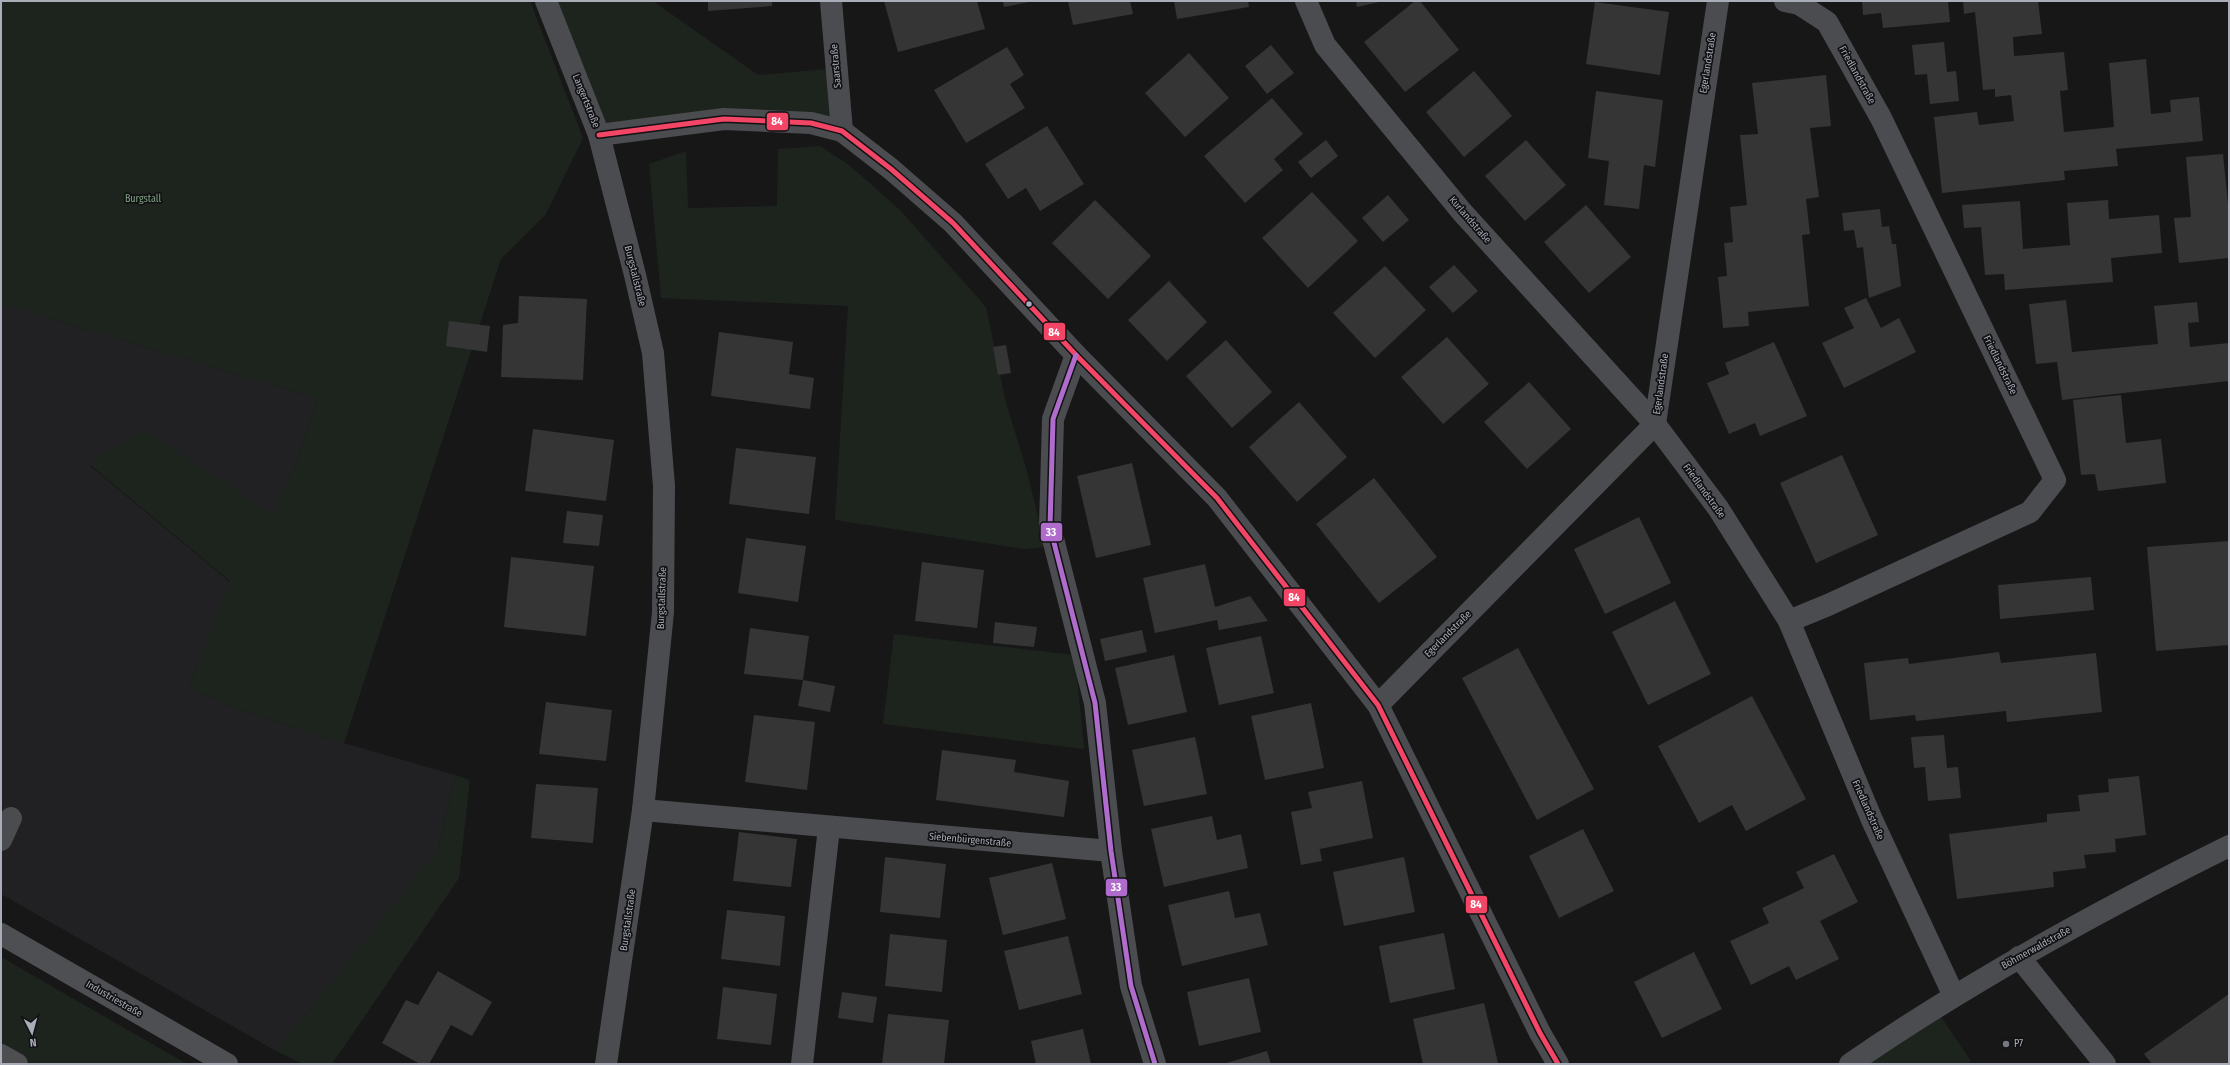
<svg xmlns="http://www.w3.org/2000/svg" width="2230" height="1065" font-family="'Fira Sans Condensed',sans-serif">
	<rect width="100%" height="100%" fill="#171717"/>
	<polygon fill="#212123" points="1,304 317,398 298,459 272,515 144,430 89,465 230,582 189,688 233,707 344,743 455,775 438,850 276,1051 1,894"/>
	<g fill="#1d241e">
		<polygon points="1,1 530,1 583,138 546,214 501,259 344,743 233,707 189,688 230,581 89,464 144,430 272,514 298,459 317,398 1,304"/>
		<polygon points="556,1 653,1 758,75 828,69 835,120 605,125"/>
		<polygon points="820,146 849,165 899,209 986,307 1006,403 1027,471 1045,547 1024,549 835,520 848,306 661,298 649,164 686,151 688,208 777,206 778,149"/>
		<polygon points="894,634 1075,655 1084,749 883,724"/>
		<polygon points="455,775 470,780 459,878 332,1064 303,1064 276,1051 438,850"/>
		<polygon points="1,957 187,1064 33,1064 1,1046"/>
		<polygon points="1935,1008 1971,1061 1968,1064 1850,1064"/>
	</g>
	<g fill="#353536">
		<polygon points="708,1 772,1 772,6 708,11"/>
		<polygon points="884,1 977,1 985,29 898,52"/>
		<polygon points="1003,1 1029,1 1029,2 1004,7"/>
		<polygon points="1068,1 1130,1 1133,14 1073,25"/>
		<polygon points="1174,1 1248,1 1249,7 1177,19"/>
		<polygon points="1356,1 1378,1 1379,2 1357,7"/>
		<polygon points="1415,1 1420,1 1459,50 1405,92 1364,42"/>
		<polygon points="1862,1 1948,1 1950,22 1883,28 1881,13 1863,15"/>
		<polygon points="1963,1 2038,1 2042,34 2013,37 2014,56 2064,52 2068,90 2060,91 2064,132 2114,127 2109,63 2146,59 2151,114 2171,112 2170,100 2199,97 2203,141 2116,149 2118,166 2064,171 2065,180 1942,193 1934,117 1977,112 1979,125 2014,121 2011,95 1995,97 1995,89 1983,90 1975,12 1964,14"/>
		<polygon points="1595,2 1669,12 1660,75 1586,64"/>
		<polygon points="1944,42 1947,72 1956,71 1959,101 1930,104 1927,74 1915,75 1912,45"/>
		<polygon points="1271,45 1294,73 1267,94 1245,66"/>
		<polygon points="1007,47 1024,75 1010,84 1025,108 966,143 934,90"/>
		<polygon points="1189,53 1229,98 1185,137 1145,93"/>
		<polygon points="1474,71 1512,116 1464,157 1426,112"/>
		<polygon points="1826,75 1831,126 1810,128 1819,197 1806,199 1810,234 1802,235 1809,306 1748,312 1749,326 1723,328 1718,277 1727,276 1724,243 1733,242 1730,207 1747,205 1740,135 1758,134 1752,83"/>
		<polygon points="1596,91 1663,100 1655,167 1644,165 1639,209 1604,205 1609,161 1588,158"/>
		<polygon points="1272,98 1303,134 1274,159 1283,170 1245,203 1204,156"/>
		<polygon points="1047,126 1084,184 1040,211 1026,188 1008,199 985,164"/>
		<polygon points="1326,140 1338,156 1311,178 1298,162"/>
		<polygon points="1526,140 1566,185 1525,221 1485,176"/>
		<polygon points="2223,154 2229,214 2229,258 2179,263 2174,218 2191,217 2186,157"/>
		<polygon points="1312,192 1358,241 1308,288 1262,238"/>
		<polygon points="1388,195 1409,220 1383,242 1362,218"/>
		<polygon points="1095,200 1151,256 1108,299 1052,243"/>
		<polygon points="2108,200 2109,219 2159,215 2162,253 2111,258 2113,282 2005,290 2004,274 1985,275 1981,227 1964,228 1962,205 2020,201 2023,249 2070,245 2067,203"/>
		<polygon points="1586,205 1631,257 1589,293 1544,242"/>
		<polygon points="1880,209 1882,227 1889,226 1892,244 1896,244 1901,286 1869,298 1863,247 1857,248 1854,230 1844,231 1842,213"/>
		<polygon points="1454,265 1478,291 1453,313 1429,287"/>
		<polygon points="1385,266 1426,310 1375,358 1333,313"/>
		<polygon points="1169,281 1207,322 1167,361 1128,320"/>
		<polygon points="519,296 587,299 583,380 501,377 503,325 518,323"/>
		<polygon points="1866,298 1881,328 1899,318 1916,352 1844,388 1822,343 1854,328 1844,308"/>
		<polygon points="2066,300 2072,352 2158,344 2154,306 2197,302 2199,322 2188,323 2190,347 2229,343 2229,381 2062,400 2057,362 2036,364 2029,304"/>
		<polygon points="449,321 490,326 487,352 446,346"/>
		<polygon points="719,332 793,342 789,374 814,378 810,409 711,396"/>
		<polygon points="1447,337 1489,384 1443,424 1401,377"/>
		<polygon points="1226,340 1272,392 1232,428 1186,376"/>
		<polygon points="1774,342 1807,416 1760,436 1755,423 1729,434 1707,383 1729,374 1725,363"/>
		<polygon points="1006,345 1011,373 998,375 993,347"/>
		<polygon points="1529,382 1571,429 1527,469 1484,422"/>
		<polygon points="2121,395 2126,443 2161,439 2166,483 2098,491 2095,474 2081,475 2073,400"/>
		<polygon points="1299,402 1347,457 1297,502 1249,447"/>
		<polygon points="533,429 614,440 606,501 525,491"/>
		<polygon points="736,448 816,457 809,514 729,504"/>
		<polygon points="1842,455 1878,535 1816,563 1780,483"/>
		<polygon points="1132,463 1151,545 1096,558 1077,476"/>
		<polygon points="1374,478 1437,557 1379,603 1316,524"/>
		<polygon points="567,511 603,515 599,546 563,543"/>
		<polygon points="1639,517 1671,583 1605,614 1574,549"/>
		<polygon points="746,538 806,546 798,602 738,593"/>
		<polygon points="2229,541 2229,645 2156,651 2147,547"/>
		<polygon points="511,557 594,566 586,636 504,627"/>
		<polygon points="922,562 984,570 977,628 915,621"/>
		<polygon points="1205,564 1215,607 1250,596 1268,621 1219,630 1217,620 1155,633 1143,578"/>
		<polygon points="2091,577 2094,610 2000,619 1998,585"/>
		<polygon points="1675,601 1711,674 1648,705 1612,632"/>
		<polygon points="995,622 1037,627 1034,647 993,643"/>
		<polygon points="750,628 809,636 803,680 744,674"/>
		<polygon points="1142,630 1147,652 1105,661 1100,639"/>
		<polygon points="1261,636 1274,693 1219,705 1206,648"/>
		<polygon points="1518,648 1594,789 1537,820 1462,678"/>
		<polygon points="1999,652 2001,663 2096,653 2102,712 2007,722 2006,711 1916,721 1915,715 1870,720 1864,663 1908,658 1909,664"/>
		<polygon points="1174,655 1187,712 1128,725 1115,668"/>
		<polygon points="803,680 835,686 830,712 798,706"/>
		<polygon points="1752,696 1806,799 1746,831 1732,805 1699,823 1658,746"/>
		<polygon points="546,702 612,710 606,761 539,754"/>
		<polygon points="1311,703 1324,768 1265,780 1251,716"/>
		<polygon points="754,715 815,722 807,790 745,782"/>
		<polygon points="1944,735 1947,768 1958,767 1961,798 1928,801 1925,767 1914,768 1911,737"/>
		<polygon points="1195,737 1207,794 1144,806 1132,750"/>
		<polygon points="942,750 1016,760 1014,772 1069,781 1064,817 936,800"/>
		<polygon points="2139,776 2146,835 2115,839 2116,852 2084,855 2086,868 2053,872 2054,887 1957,899 1949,834 2047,822 2047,814 2080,811 2078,795 2109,792 2108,779"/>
		<polygon points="1362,781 1373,838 1320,849 1319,845 1322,861 1301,865 1291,812 1312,808 1308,792"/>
		<polygon points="536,784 598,788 593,843 531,838"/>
		<polygon points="1212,816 1217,840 1241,834 1248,868 1164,887 1151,829"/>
		<polygon points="1583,829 1614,891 1559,918 1529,856"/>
		<polygon points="739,832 797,839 791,887 733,881"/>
		<polygon points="1834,854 1858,902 1820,921 1839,959 1796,980 1789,966 1751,985 1730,941 1769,923 1762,908 1804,888 1796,872"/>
		<polygon points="885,857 946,864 940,918 880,912"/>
		<polygon points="1404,857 1415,912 1344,926 1333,872"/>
		<polygon points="1052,863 1066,919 1003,935 989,878"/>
		<polygon points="1229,891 1235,918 1260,913 1268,945 1182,966 1168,905"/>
		<polygon points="727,910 785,916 780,966 721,959"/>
		<polygon points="1444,933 1455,989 1390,1003 1379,946"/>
		<polygon points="890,934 947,940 942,992 885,986"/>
		<polygon points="1068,936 1082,994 1019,1010 1004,951"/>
		<polygon points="1694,952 1722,1009 1662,1038 1634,982"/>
		<polygon points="438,971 492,1002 472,1036 451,1025 429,1064 420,1064 382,1043 406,1000 418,1005"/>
		<polygon points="1249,978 1261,1032 1199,1046 1187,992"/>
		<polygon points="723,987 777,994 771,1045 717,1039"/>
		<polygon points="842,992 877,997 873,1023 838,1018"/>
		<polygon points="2229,994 2229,1064 2152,1064 2144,1054"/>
		<polygon points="1484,1003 1498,1063 1423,1064 1413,1019"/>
		<polygon points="888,1014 949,1020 944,1064 882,1064"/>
		<polygon points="1083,1029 1091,1064 1036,1064 1031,1041"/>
		<polygon points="1267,1051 1271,1064 1223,1064"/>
	</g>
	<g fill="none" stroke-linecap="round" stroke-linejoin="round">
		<g stroke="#4b4c50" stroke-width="22">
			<polyline points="546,1 599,135 635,275 653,353 664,486 663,612 643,810 606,1064"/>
			<polyline points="831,1 842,131"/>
			<polyline points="1306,1 1325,45 1462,212 1655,424 1718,508 1789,621 1872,820 1954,996"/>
			<polyline points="1785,1 1799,4 1827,22 1881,118 2055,480 2030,512 1828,605 1789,621"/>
			<polyline points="599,135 724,119 811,123 842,131 891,169 953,223 1076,355 1217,498 1378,705 1540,1033 1558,1064"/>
			<polyline points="1076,355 1053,419 1050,527 1095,703 1111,851 1131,986 1155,1064"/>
			<polyline points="1378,705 1655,424 1718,1"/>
			<polyline points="643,810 1111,851"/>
			<polyline points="1,840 11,818"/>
			<polyline points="2019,957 2105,1064"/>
			<polyline points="802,1064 829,828"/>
			<path d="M1850,1064C1970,981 2098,911 2229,846"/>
		</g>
		<polyline stroke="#4d4f52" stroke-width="22" points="1,934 227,1064"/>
		<polyline stroke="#4e4e51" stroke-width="22" points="1,1055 17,1064"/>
		<g stroke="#111113" stroke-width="8">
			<polyline id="bus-1" points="599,135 724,119 811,123 842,131 891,169 953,223 1076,355 1217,498 1378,705 1540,1033 1558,1064"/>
		</g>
		<g stroke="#111113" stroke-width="8">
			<polyline id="bus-2" points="1076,355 1053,419 1050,527 1095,703 1111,851 1131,986 1155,1064"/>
		</g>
		<use href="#bus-1" stroke="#f34667" stroke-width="5"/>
		<use href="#bus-2" stroke="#b06ccc" stroke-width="5"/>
	</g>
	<circle fill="#a8adb8" stroke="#111113" stroke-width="1.5" cx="1029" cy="304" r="3.5"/>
	<circle fill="#757880" stroke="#111113" stroke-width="1.5" cx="2006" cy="1044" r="4"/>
	<g text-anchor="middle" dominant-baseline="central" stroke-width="3.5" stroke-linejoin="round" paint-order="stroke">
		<g font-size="10" fill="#a8adb8" stroke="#111113">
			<text transform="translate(1708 63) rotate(-81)">Egerlandstraße</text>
			<text transform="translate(836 66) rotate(-95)">Saarstraße</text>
			<text transform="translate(1857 75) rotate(61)">Friedlandstraße</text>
			<text transform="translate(586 101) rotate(68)">Langertstraße</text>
			<text transform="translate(1470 220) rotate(49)">Kurlandstraße</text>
			<text transform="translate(635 276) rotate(76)">Burgstallstraße</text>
			<text transform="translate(2000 365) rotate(64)">Friedlandstraße</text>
			<text transform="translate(1661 384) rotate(-82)">Egerlandstraße</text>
			<text transform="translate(1704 491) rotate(54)">Friedlandstraße</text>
			<text transform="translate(662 598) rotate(-88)">Burgstallstraße</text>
			<text transform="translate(1448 634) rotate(-45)">Egerlandstraße</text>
			<text transform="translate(1868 810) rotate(66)">Friedlandstraße</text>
			<text transform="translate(970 840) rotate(5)">Siebenbürgenstraße</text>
			<text transform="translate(628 920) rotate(-82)">Burgstallstraße</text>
			<text transform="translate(2036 948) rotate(-29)">Böhmerwaldstraße</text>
			<text transform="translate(114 999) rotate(30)">Industriestraße</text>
		</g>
		<g font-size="10" fill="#7fa381" stroke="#111113">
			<text x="143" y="199">Burgstall</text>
		</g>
		<g font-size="10" fill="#a8adb8" stroke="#111113" text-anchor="start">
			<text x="2014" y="1044">P7</text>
		</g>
	</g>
	<g stroke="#111113" stroke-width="1.5">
		<rect x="766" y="112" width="23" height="19" rx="4" fill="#f34667"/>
		<rect x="1043" y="322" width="23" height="19" rx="4" fill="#f34667"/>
		<rect x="1040" y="522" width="23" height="20" rx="4" fill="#b06ccc"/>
		<rect x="1283" y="588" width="23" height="19" rx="4" fill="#f34667"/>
		<rect x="1105" y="878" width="23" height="19" rx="4" fill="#b06ccc"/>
		<rect x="1465" y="895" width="23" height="19" rx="4" fill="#f34667"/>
	</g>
	<g font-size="11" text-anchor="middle" font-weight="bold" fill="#fff">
		<text x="777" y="125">84</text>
		<text x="1054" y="336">84</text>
		<text x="1051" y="536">33</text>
		<text x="1294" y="601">84</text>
		<text x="1116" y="891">33</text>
		<text x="1476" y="908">84</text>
	</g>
	<rect width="2230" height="1065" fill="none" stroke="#a8adb8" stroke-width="4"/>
	<g transform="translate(32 1033) rotate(174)" stroke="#111113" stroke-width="3" paint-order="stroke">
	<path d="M0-3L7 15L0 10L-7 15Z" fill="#a8adb8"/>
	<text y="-6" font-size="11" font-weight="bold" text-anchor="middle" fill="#a8adb8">N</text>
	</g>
</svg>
